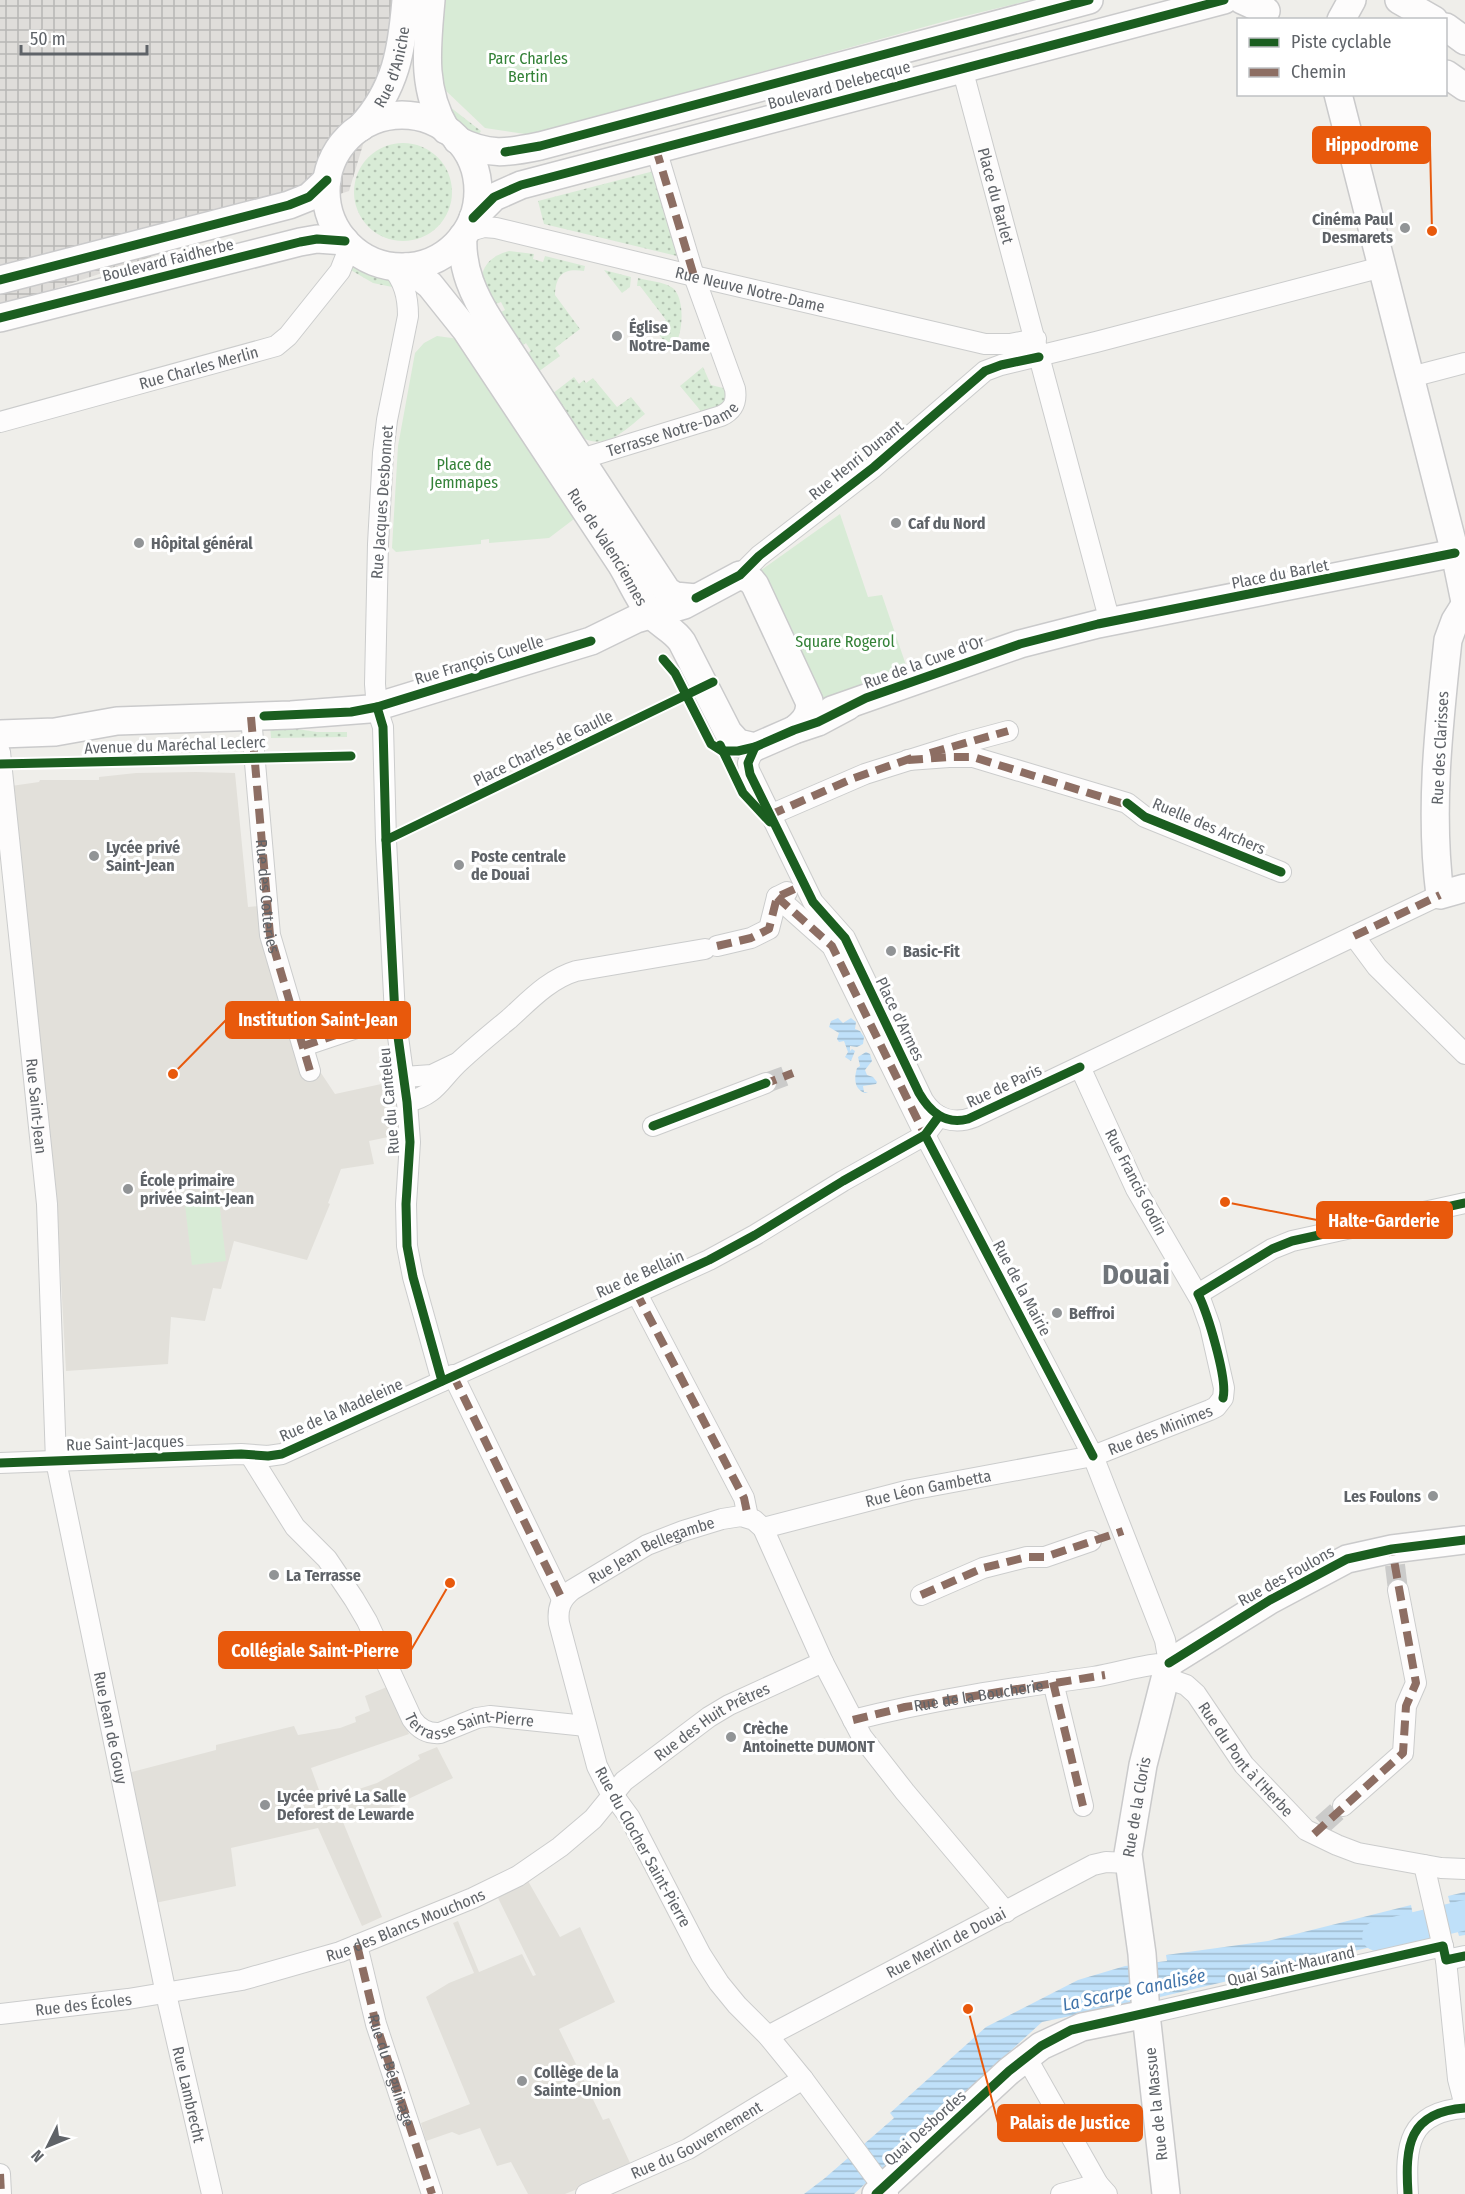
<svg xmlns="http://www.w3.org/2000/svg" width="1465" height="2194" font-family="'Fira Sans Condensed',sans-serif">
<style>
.industrial{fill:url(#industrial-grid)}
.education{fill:#e2e0da}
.grass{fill:url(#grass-dots)}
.green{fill:#d8ebd6}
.water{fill:url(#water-rules)}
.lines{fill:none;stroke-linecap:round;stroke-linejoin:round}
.river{stroke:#bfe0f9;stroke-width:30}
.street-tunnel{stroke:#cbcbca;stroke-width:20;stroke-dasharray:20 10;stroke-linecap:butt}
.street-casing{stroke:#cbcccc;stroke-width:22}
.secondary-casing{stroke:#cacacb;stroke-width:30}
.street{stroke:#fdfcfc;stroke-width:20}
.secondary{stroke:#fdfcfc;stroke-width:27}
.quiet{stroke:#8d6e63;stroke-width:8;stroke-dasharray:15 8;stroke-linecap:butt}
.cycleway-casing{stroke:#fff;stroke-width:13}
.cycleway{stroke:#1b5e20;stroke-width:9}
.poi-dot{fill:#919496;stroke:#fff;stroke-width:2}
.labels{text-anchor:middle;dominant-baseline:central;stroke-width:6;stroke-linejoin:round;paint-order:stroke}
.park-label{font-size:16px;fill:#348238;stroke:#fff}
.street-label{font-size:16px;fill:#5f6368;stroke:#fff}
.poi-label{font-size:16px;font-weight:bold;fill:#5f6368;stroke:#fff;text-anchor:start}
.water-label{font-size:18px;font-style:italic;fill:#4174aa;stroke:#fff}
.town-label{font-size:28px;font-weight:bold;fill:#70757a;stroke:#fff}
.leader{fill:none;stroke:#e8590c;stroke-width:2}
.callout-dot{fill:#e8590c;stroke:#fff;stroke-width:2}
.callout{fill:#e8590c;stroke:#e8590c;stroke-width:2}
.callout-label{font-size:18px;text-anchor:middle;font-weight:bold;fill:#fff}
</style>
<defs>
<pattern id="industrial-grid" width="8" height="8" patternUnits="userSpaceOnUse" patternTransform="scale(1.5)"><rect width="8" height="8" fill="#dfddda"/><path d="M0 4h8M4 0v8" fill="none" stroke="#b8b7b5"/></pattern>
<pattern id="grass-dots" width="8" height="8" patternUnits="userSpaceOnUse" patternTransform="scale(1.5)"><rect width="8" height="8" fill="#d8ebd6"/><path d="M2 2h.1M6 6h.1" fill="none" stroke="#b2c2b1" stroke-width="1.8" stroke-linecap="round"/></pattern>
<pattern id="water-rules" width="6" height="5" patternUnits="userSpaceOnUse" patternTransform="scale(1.5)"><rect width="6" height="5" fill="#bfe0f9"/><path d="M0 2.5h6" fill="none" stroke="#9eb9cd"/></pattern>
</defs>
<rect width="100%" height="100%" fill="#efeeea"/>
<polygon class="industrial" points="0,0 397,0 394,42 349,191 0,307"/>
<g class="education">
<polygon points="196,772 235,773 248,907 259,906 263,946 274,983 319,1070 335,1094 386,1083 393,1136 369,1141 374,1164 341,1169 328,1203 330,1204 307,1260 234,1241 221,1289 213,1288 205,1321 171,1317 168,1364 66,1371 57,1205 11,786 39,782 40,780 99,780 99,777 136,773"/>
<polygon points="387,1687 409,1734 311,1768 323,1801 377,1783 420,1759 418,1755 437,1747 453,1778 387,1809 343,1822 382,1917 362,1926 318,1828 231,1848 236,1886 155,1903 128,1773 216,1750 216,1745 294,1726 298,1735 340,1728 356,1722 355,1717 370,1711 365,1696"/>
<polygon points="528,1881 560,1937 580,1927 615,2002 559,2029 603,2120 609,2118 632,2167 565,2194 528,2194 511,2162 497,2166 480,2128 459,2135 452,2132 426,2141 421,2123 470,2104 426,1997 449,1983 474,1973 453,1923 458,1921 479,1972 522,1954 533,1976 536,1975 498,1898"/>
</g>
<g class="grass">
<path d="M450,107L481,131L478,135C465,129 456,122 448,111Z"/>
<circle cx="403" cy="192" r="49"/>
<polygon points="654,171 677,256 544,224 538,201"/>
<path d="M509,251L534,254L533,259L543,262L545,256L585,266L584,271C563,268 556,275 555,295L580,329L555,348L560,356L538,372L526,354L531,351L526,343L521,346L501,312L505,310L501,302L496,304L482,277C483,263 496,254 509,251Z"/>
<polygon points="352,265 388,277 397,288 373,283 349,269"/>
<polygon points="604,270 631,277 630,287 622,293"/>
<path d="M638,278C648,281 667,282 674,289C686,302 683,340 671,351L655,329L666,320L640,286H637Z"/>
<polygon points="703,367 711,385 727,389 729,400 705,416 680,386"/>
<path d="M574,377L579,384L584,380L586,383L593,378L617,407L631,397L645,414C627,428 609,449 585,439L552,394Z"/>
<polygon points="270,725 317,732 347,732 347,737 271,738"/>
</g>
<g class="green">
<polygon points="443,0 1031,0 953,19 532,135 485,128 443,88 438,50"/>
<polygon points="437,336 459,339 574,519 549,538 489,543 489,539 481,540 481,544 396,552 392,548 398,446 415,353 424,343"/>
<polygon points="840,514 868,597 882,595 908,671 820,704 757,573"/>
<polygon points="218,1192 226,1261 192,1265 184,1196"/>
</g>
<g class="water">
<polygon points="838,1018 843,1023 851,1018 856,1022 855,1029 860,1031 864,1037 863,1044 857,1047 850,1046 850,1051 852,1049 855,1051 851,1061 845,1057 848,1052 844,1041 839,1042 837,1039 839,1033 829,1027 831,1021"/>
<path d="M866,1052L870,1054L872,1061L865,1070L867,1075L873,1077L877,1082L876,1084L863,1086L864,1092H868L865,1093C854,1089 854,1078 857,1068L860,1066L858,1057Z"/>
<polygon points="1465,1892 1465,1935 1459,1936 1448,1896"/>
<polygon points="1411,1905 1417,1936 1160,1997 1042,2022 854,2194 804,2194 825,2178 894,2118 890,2113 986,2027 1078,1980 1125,1966 1167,1961 1166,1955 1268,1941"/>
</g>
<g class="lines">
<polyline class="river" points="1377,1936 1465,1915"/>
<g class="street-tunnel">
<polyline points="766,1083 793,1073"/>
<polyline points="1395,1565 1398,1590"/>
<polyline points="1322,1825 1343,1806"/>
</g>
<defs>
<g id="street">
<path id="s1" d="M962,68L1110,622"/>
<path id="s2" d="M466,232L484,227L496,228L694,276L985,344H1010L1036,339"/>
<path d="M391,266C404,281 408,296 408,316L387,420L383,453L378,544L375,684L377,709L383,727L386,840L395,1015L407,1102L410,1142L406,1204L407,1246L413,1277L442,1381"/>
<polyline points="1411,377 1465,363"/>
<path id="s3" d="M0,422L276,346L288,336L340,271L350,246"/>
<path id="s4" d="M581,459L721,416C734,410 737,402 735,389L694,276L656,149"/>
<polyline points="740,575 759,556 874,467 985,371 1001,365 1096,342 1382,267"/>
<path id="s5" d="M251,717L270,935L310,1071"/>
<path d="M755,747L748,763L749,770L813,902L845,938L923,1100C935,1119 954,1125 974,1117L1440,895"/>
<path id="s6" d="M0,752L47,1204L56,1461L166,1994L212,2194"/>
<polyline points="908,760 949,757 973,757 1127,803 1145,817 1281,872"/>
<polyline points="770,815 865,774 960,744 1008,731"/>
<path d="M777,897L832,946L925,1135L1093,1456L1165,1640L1169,1663C1143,1664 1119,1673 1093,1677C1012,1688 931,1700 853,1720"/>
<polyline points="1354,936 1377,967 1465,1054"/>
<polyline points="717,946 751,938 769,929 777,897 787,892"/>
<polyline points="303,1046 395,1015"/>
<polyline points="404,1077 432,1075 455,1064"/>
<path d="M407,1102C437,1095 440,1079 460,1061C476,1046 492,1033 509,1019C529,1001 549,979 576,971L705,949"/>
<polyline points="653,1126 766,1083"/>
<polyline points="636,1292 744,1498 748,1517"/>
<polyline points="1198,1294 1272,1249 1292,1241 1465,1203"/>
<polyline points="453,1375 562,1599"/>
<path id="s7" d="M250,1455L295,1527L327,1559L354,1599L367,1621L412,1719C419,1729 428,1734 440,1733L477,1718L490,1716L586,1726"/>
<polyline points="0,1463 241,1454 268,1456 282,1454 709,1260 755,1235 843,1181 925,1135 939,1116"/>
<path id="s8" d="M763,1528L910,1490L1093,1456L1210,1410L1216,1407L1223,1398L1224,1388L1210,1326L1201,1301L1136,1189L1080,1067"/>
<polyline points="921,1595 983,1568 1027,1557 1045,1557 1091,1541"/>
<path id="s9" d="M1166,1678L1186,1685L1196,1694L1244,1765L1306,1830L1337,1845L1358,1853L1441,1868L1465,1869"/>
<polyline points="1053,1682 1083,1806"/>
<polyline points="1343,1806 1403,1753 1406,1706 1416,1683 1398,1590"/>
<polyline points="1424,1865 1446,1960 1458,2079 1465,2106"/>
<path id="s10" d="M357,1945L376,2024L432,2194"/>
<polyline points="1446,1960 1465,1956"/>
<path id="s11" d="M0,2014L128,1999L242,1980L340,1952L473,1898L518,1876L560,1847L593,1819L624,1781L709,1717L729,1705L823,1662"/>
<polyline points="1146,2014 1443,1946"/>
<path id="s12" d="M768,2036L1093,1865L1106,1862L1128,1863"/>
<polyline points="1026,2057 1098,2184 1107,2194"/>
<polyline points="0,2174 1,2194"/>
<path id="s13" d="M586,2194L688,2149L803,2079"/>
<path id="s14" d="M888,2194L803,2079L768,2036L737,2005L719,1983L701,1955L630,1818L608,1788L597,1766L559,1623C557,1608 561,1599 572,1590L647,1545L683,1531L722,1519L741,1516L754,1520L763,1528L823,1662L862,1737L905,1792L1006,1912"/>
<polyline points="1061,2194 1098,2184"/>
<path d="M1408,2194C1405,2146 1408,2112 1465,2108"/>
</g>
<g id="secondary">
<path d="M431,0C427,46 421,88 446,130"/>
<polyline points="1242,0 1266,11"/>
<polyline points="1399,0 1434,20"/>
<polyline points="1341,20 1352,0"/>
<polyline points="1446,27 1465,41"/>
<polyline points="1446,74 1465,87"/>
<polyline points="1338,94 1455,553 1465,602"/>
<circle cx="402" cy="191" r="76"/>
<path id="s15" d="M361,127C396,89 402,49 406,0"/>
<path d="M457,140C488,156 507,153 540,146L1089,0"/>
<polyline points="473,218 494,197 521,185 1224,0"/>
<path d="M463,236C461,269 474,296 491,323L667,591L675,596L696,598"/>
<path id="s16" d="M407,267L430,285L466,330L621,564C632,582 639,601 654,617C663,626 675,631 682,642L728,732L738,743L755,747L794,730L818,722L848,706"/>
<polyline points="0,280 289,205 309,197 327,180"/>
<polyline points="0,318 300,242 317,239 345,241"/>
<path d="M1465,605L1455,621L1448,640C1439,724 1429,810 1440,895L1465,888"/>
<polyline points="832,710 1020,644 1098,624 1455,553"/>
<path d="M0,734L55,732L117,721L291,715L369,709L591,641L636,619L684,605L740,575L751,580L755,585L809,701C812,714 804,723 794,730"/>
<polyline points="876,2194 1009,2071 1041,2046 1082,2027 1146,2014"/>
<path id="s17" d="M1166,2194L1146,2014L1142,1954L1128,1854L1143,1765L1169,1663L1270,1600L1347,1559L1392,1549L1465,1540"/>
</g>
</defs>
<use href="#street" class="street-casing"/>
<use href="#secondary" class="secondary-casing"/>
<use href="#street" class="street"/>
<use href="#secondary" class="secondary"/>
<g class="quiet">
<polyline points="656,149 694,276"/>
<polyline points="251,717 270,935 310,1071"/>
<polyline points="930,753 1008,731"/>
<polyline points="908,760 949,757 973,757 1131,806"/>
<polyline points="770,815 854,778 912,758"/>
<polyline points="777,897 832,946 926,1137"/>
<polyline points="1354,936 1440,895"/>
<polyline points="717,946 751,938 769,929 777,897 797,888"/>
<polyline points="303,1046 395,1015"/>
<polyline points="762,1085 793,1073"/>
<polyline points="636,1292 744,1498 748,1517"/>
<polyline points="453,1375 562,1599"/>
<polyline points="921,1595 983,1568 1027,1557 1045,1557 1123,1531"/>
<polyline points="1053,1682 1083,1806"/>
<path id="s18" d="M853,1720L905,1707L1105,1675"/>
<polyline points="1314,1834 1403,1753 1406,1706 1416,1683 1392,1549"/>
<polyline points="357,1945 376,2024 432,2194"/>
<polyline points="0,2174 1,2194"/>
</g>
<defs>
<g id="cycleway">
<polyline points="505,152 540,146 1089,0"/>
<polyline points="473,218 494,197 521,185 1224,0"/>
<polyline points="0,280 289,205 309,197 327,180"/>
<polyline points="0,318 300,242 317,239 345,241"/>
<polyline points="696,598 740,575 759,556 874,467 985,371 1001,365 1039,357"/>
<polyline points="663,659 675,673 711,744 722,751 738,751 755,747 794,730 818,722 866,698 1020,644 1098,624 1455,553"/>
<polyline points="377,707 383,727 386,840 395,1015 407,1102 410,1142 406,1204 407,1246 413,1277 442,1381"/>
<polyline points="264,716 351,712 377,707 591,641"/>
<polyline points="720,745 743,793 770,822"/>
<path d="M755,747L748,763L750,774L813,902L845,938L919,1093C930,1112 945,1125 968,1119L1080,1067"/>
<polyline points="0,764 351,756"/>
<polyline points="1127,803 1145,817 1281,872"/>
<polyline points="386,840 713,682"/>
<polyline points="653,1126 766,1083"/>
<polyline points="925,1135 1093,1456"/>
<path d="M1223,1398C1228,1379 1207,1312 1198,1294L1272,1249L1292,1241L1465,1203"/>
<polyline points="0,1463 241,1454 268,1456 282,1454 709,1260 755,1235 843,1181 925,1135 939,1116"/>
<polyline points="1169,1663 1270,1600 1347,1559 1392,1549 1465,1540"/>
<polyline points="876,2194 1009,2071 1041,2046 1071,2030 1443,1946 1446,1960 1465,1956"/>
<path d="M1408,2194C1405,2146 1408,2112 1465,2108"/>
</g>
</defs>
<use href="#cycleway" class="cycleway-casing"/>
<use href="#cycleway" class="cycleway"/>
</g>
<g class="poi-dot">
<circle cx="1405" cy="228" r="6"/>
<circle cx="617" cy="336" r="6"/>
<circle cx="896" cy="523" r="6"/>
<circle cx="139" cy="543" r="6"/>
<circle cx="94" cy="856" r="6"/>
<circle cx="459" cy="865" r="6"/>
<circle cx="891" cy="951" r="6"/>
<circle cx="128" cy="1189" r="6"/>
<circle cx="1057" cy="1313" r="6"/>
<circle cx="1433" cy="1496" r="6"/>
<circle cx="274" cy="1575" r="6"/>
<circle cx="731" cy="1737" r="6"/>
<circle cx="265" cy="1805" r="6"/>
<circle cx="522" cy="2081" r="6"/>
</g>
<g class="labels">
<g class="park-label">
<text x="528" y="58">Parc Charles<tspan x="528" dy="18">Bertin</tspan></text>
<text x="464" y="464">Place de<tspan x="464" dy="18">Jemmapes</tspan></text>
<text x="845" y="641">Square Rogerol</text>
</g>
<g class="street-label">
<text stroke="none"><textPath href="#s15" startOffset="69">Rue d'Aniche</textPath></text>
<text transform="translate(839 85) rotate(-15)">Boulevard Delebecque</text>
<text stroke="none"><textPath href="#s1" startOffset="132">Place du Barlet</textPath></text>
<text transform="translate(168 260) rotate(-14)">Boulevard Faidherbe</text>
<text stroke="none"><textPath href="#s2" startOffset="292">Rue Neuve Notre-Dame</textPath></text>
<text stroke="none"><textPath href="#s3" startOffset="206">Rue Charles Merlin</textPath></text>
<text stroke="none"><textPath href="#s4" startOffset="96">Terrasse Notre-Dame</textPath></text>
<text transform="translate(856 460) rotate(-39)">Rue Henri Dunant</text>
<text transform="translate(382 502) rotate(-86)">Rue Jacques Desbonnet</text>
<text stroke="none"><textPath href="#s16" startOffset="346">Rue de Valenciennes</textPath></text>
<text transform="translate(1280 574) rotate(-11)">Place du Barlet</text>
<text transform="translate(479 660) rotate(-17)">Rue François Cuvelle</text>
<text transform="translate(924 662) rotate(-20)">Rue de la Cuve d'Or</text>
<text transform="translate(175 745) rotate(-2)">Avenue du Maréchal Leclerc</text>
<text transform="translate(543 748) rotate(-26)">Place Charles de Gaulle</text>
<text transform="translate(1440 748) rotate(-87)">Rue des Clarisses</text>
<text transform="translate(1209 826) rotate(23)">Ruelle des Archers</text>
<text stroke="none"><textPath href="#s5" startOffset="180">Rue des Cotteries</textPath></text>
<text transform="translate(900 1019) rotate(64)">Place d'Armes</text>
<text transform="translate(1004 1086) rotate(-25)">Rue de Paris</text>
<text transform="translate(389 1101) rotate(-95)">Rue du Canteleu</text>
<text stroke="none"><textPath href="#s6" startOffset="356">Rue Saint-Jean</textPath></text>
<text transform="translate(1136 1182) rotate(63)">Rue Francis Godin</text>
<text transform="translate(640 1274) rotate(-24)">Rue de Bellain</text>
<text transform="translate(1022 1288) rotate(62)">Rue de la Mairie</text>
<text transform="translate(341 1410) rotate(-24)">Rue de la Madeleine</text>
<text stroke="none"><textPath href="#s8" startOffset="410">Rue des Minimes</textPath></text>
<text transform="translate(125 1443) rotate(-2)">Rue Saint-Jacques</text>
<text stroke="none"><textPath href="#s8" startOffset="170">Rue Léon Gambetta</textPath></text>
<text stroke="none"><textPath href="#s14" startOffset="795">Rue Jean Bellegambe</textPath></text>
<text transform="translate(1286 1576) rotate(-29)">Rue des Foulons</text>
<text stroke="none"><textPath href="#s18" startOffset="128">Rue de la Boucherie</textPath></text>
<text stroke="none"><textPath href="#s7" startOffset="374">Terrasse Saint-Pierre</textPath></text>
<text stroke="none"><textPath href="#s11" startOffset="790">Rue des Huit Prêtres</textPath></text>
<text stroke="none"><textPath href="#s6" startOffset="984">Rue Jean de Gouy</textPath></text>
<text stroke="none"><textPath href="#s9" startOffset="117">Rue du Pont à l'Herbe</textPath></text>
<text stroke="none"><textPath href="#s17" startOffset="390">Rue de la Cloris</textPath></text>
<text transform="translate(643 1847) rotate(61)">Rue du Clocher Saint-Pierre</text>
<text stroke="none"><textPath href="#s11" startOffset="417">Rue des Blancs Mouchons</textPath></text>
<text stroke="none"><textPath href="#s12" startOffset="201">Rue Merlin de Douai</textPath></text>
<text transform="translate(1291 1966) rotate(-13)">Quai Saint-Maurand</text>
<text stroke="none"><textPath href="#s11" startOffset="84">Rue des Écoles</textPath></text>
<text stroke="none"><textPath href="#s10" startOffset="130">Rue du Béguinage</textPath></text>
<text stroke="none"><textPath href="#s6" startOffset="1359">Rue Lambrecht</textPath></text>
<text transform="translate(1156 2104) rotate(-96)">Rue de la Massue</text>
<text transform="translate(925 2128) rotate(-42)">Quai Desbordes</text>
<text stroke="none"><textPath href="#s13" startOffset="123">Rue du Gouvernement</textPath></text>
</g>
<g class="poi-label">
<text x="1393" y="219" text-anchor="end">Cinéma Paul<tspan x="1393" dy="18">Desmarets</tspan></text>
<text x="629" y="327">Église<tspan x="629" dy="18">Notre-Dame</tspan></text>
<text x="908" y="523">Caf du Nord</text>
<text x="151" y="543">Hôpital général</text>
<text x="106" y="847">Lycée privé<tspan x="106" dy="18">Saint-Jean</tspan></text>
<text x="471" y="856">Poste centrale<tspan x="471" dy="18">de Douai</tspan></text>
<text x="903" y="951">Basic-Fit</text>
<text x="140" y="1180">École primaire<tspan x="140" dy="18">privée Saint-Jean</tspan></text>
<text x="1069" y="1313">Beffroi</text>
<text x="1421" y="1496" text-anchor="end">Les Foulons</text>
<text x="286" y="1575">La Terrasse</text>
<text x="743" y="1728">Crèche<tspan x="743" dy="18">Antoinette DUMONT</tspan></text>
<text x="277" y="1796">Lycée privé La Salle<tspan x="277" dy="18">Deforest de Lewarde</tspan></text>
<text x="534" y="2072">Collège de la<tspan x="534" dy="18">Sainte-Union</tspan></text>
</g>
<g class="water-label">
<text transform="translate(1134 1990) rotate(-12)">La Scarpe Canalisée</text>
</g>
<g class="town-label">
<text x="1136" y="1274">Douai</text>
</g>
</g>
<path class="leader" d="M1432 231L1430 145M173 1074L226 1020M1225 1202L1317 1220M450 1583L411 1650M968 2009L998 2123"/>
<g class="callout-dot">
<circle cx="1432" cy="231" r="6"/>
<circle cx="173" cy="1074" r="6"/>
<circle cx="1225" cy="1202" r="6"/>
<circle cx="450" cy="1583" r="6"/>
<circle cx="968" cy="2009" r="6"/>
</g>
<g class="callout">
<rect x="1313" y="127" width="117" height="36" rx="6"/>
<rect x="226" y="1002" width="184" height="36" rx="6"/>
<rect x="1317" y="1202" width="135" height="36" rx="6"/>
<rect x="219" y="1632" width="192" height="36" rx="6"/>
<rect x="998" y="2105" width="144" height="36" rx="6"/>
</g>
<g class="callout-label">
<text x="1372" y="151">Hippodrome</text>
<text x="318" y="1026">Institution Saint-Jean</text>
<text x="1384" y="1227">Halte-Garderie</text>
<text x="315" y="1657">Collégiale Saint-Pierre</text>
<text x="1070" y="2129">Palais de Justice</text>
</g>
<rect x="1237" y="18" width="210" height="78" fill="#ffffff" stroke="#bfc1c3" stroke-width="1.5"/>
<rect x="1249" y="38" width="30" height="9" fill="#1b5e20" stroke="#bfc1c3" stroke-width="1.5"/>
<text x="1291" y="48" font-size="18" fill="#5f6368">Piste cyclable</text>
<rect x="1249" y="68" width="30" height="9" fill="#8d6e63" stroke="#bfc1c3" stroke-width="1.5"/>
<text x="1291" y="78" font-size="18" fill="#5f6368">Chemin</text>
<g transform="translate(48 2146) rotate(227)" stroke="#ffffff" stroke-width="4.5" paint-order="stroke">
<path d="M0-4.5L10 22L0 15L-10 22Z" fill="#5f6368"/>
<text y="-9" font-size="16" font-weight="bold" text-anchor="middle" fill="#5f6368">N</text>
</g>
<path d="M21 45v9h126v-9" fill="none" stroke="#5f6368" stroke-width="3"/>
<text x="30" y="45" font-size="18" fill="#5f6368" stroke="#ffffff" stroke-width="4.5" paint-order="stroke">50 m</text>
</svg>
